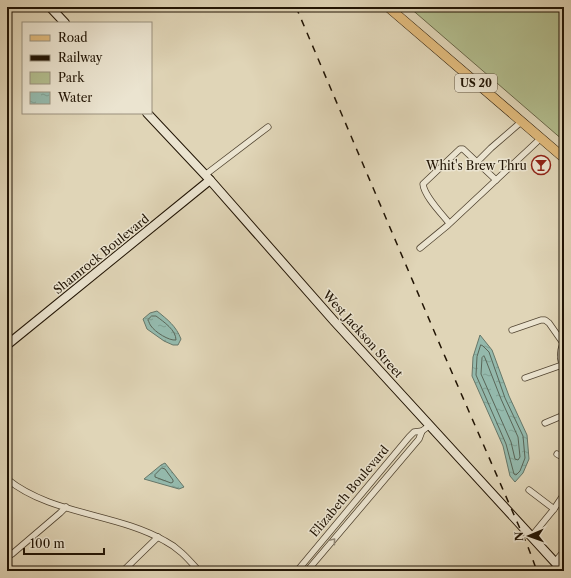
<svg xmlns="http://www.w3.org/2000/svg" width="571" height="578" font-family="'Libre Caslon Text',serif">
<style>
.green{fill:#b2bd8e;stroke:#6a6849}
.water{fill:url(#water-ripples);stroke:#667769}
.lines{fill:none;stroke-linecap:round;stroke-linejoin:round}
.shore{stroke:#5a6658;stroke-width:1}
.street-casing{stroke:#514431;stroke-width:7}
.secondary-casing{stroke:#211404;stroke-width:10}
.primary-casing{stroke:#211404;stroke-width:10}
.street{stroke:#ebe4d0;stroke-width:5.5}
.secondary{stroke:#ebe4d0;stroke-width:8}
.primary{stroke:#e0ba7c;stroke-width:9}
.rail{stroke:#211404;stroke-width:1.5;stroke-dasharray:7 7;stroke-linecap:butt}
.oneway{stroke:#908674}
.labels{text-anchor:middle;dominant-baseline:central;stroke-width:3;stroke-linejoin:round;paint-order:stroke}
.shield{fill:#ebe4d0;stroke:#5e5241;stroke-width:1}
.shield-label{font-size:11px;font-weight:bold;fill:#211404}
.poi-label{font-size:12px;fill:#211404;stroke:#ebe4d0;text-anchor:end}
.street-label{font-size:12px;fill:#211404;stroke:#ebe4d0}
</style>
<defs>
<pattern id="water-ripples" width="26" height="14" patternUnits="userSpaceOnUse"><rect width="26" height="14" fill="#94b9ac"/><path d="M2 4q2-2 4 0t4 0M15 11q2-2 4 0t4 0" fill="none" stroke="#7f9e92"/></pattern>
</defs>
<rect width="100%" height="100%" fill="#e0d5b7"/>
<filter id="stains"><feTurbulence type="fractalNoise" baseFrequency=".005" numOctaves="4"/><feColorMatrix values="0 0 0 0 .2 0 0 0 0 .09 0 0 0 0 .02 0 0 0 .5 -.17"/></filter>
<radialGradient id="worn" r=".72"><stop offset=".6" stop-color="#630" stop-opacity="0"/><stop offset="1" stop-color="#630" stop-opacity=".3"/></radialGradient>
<polygon class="green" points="409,7 564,7 564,141"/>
<g class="water">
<path d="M157,311C168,320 176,326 181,339L178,345H173L164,341L147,329L143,319L150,313Z"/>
<polygon points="480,335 492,350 509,396 527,435 529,459 523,473 515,482 510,476 503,446 472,376 473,357"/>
<polygon points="165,463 184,487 179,489 144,479 161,465"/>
</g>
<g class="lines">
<g class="shore">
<path d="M152,316H156C164,322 176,330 176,340C169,341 155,332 151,326C150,325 149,322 148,320Z"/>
<polygon points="481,345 483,346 489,352 505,398 523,436 525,458 520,471 516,475 514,474 506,444 476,375 477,357"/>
<polygon points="484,356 485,358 501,399 518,437 520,457 518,460 515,459 511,442 481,374 482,358"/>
<polygon points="162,468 165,469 173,480 173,482 171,483 155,477 155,475"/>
</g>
<defs>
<g id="street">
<polyline points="477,162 491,148 521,122"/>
<polyline points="205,175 268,127"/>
<path d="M449,223C442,214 424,196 423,184L460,149H463L496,180"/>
<polyline points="420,248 448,225 541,138"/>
<path d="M512,330L541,320H545L549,323L563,343C560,351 559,360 564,368"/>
<polyline points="525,378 562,365"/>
<polyline points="545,423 564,415"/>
<polyline points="557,454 564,458"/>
<path d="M7,479C51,515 117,513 165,541C179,548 189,560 199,571"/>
<polyline points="529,490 554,509"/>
<polyline points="531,537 554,509 564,494"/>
<polyline points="7,557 12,554 60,513 66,507"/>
<polyline points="555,562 564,551"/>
<polyline points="123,571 158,537"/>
<polyline points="297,571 409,437 414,432 422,431"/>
<polyline points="307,571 419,439 422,431 430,425"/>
</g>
<g id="secondary">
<polyline points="50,7 65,23"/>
<polyline points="147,113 210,180 334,321 563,571"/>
<polyline points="7,345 210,180"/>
</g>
<polyline id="primary" points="388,7 564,158"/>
</defs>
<use href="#street" class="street-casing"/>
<use href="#secondary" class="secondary-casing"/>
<use href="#primary" class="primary-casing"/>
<use href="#street" class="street"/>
<use href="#secondary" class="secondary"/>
<use href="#primary" class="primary"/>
<polyline class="rail" points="296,7 443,352 528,547 537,571"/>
</g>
<defs><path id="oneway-chevron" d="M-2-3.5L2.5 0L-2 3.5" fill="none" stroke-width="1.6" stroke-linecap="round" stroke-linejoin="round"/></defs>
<use class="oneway" href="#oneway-chevron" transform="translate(333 541) rotate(-50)"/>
<defs>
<symbol id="bar-ring" viewBox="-11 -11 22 22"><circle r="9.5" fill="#ebe4d0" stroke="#8f2418" stroke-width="1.5"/><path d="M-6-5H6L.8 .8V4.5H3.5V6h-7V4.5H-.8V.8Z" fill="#8f2418"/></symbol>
</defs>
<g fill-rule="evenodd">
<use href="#bar-ring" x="530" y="154" width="22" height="22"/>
</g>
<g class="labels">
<rect class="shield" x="455" y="74" width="42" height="18" rx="3"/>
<g class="shield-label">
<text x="476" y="83">US 20</text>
</g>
<g class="poi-label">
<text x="527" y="165">Whit's Brew Thru</text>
</g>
<g class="street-label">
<text transform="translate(101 254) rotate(-39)">Shamrock Boulevard</text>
<text transform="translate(363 334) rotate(48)">West Jackson Street</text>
<text transform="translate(349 491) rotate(-50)">Elizabeth Boulevard</text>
</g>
</g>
<rect width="571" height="578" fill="none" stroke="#e0d5b7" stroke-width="24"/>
<rect x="8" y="8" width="555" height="562" fill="none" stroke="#211404" stroke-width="2"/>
<rect x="12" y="12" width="547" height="554" fill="none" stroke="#211404"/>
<rect x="22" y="22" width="130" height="92" fill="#ebe4d0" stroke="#9a917e"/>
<rect x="30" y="35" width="20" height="6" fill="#e0ba7c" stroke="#9a917e"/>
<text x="58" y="42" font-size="12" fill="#211404">Road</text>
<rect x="30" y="55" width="20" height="6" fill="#211404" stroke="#9a917e"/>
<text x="58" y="62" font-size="12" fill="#211404">Railway</text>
<rect x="30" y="72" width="20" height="12" fill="#b2bd8e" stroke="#9a917e"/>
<text x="58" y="82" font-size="12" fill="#211404">Park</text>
<rect x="30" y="92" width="20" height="12" fill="url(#water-ripples)" stroke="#9a917e"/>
<text x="58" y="102" font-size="12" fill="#211404">Water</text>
<g transform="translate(529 536) rotate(268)" stroke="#ebe4d0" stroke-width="3" paint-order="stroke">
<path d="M0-3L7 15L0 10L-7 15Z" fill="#211404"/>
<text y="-6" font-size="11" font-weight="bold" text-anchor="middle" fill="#211404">N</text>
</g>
<path d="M24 548v6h80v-6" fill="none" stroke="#211404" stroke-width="2"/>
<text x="30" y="548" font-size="12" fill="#211404" stroke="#ebe4d0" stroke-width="3" paint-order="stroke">100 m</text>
<rect width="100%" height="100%" filter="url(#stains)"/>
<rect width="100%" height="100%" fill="url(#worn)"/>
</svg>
